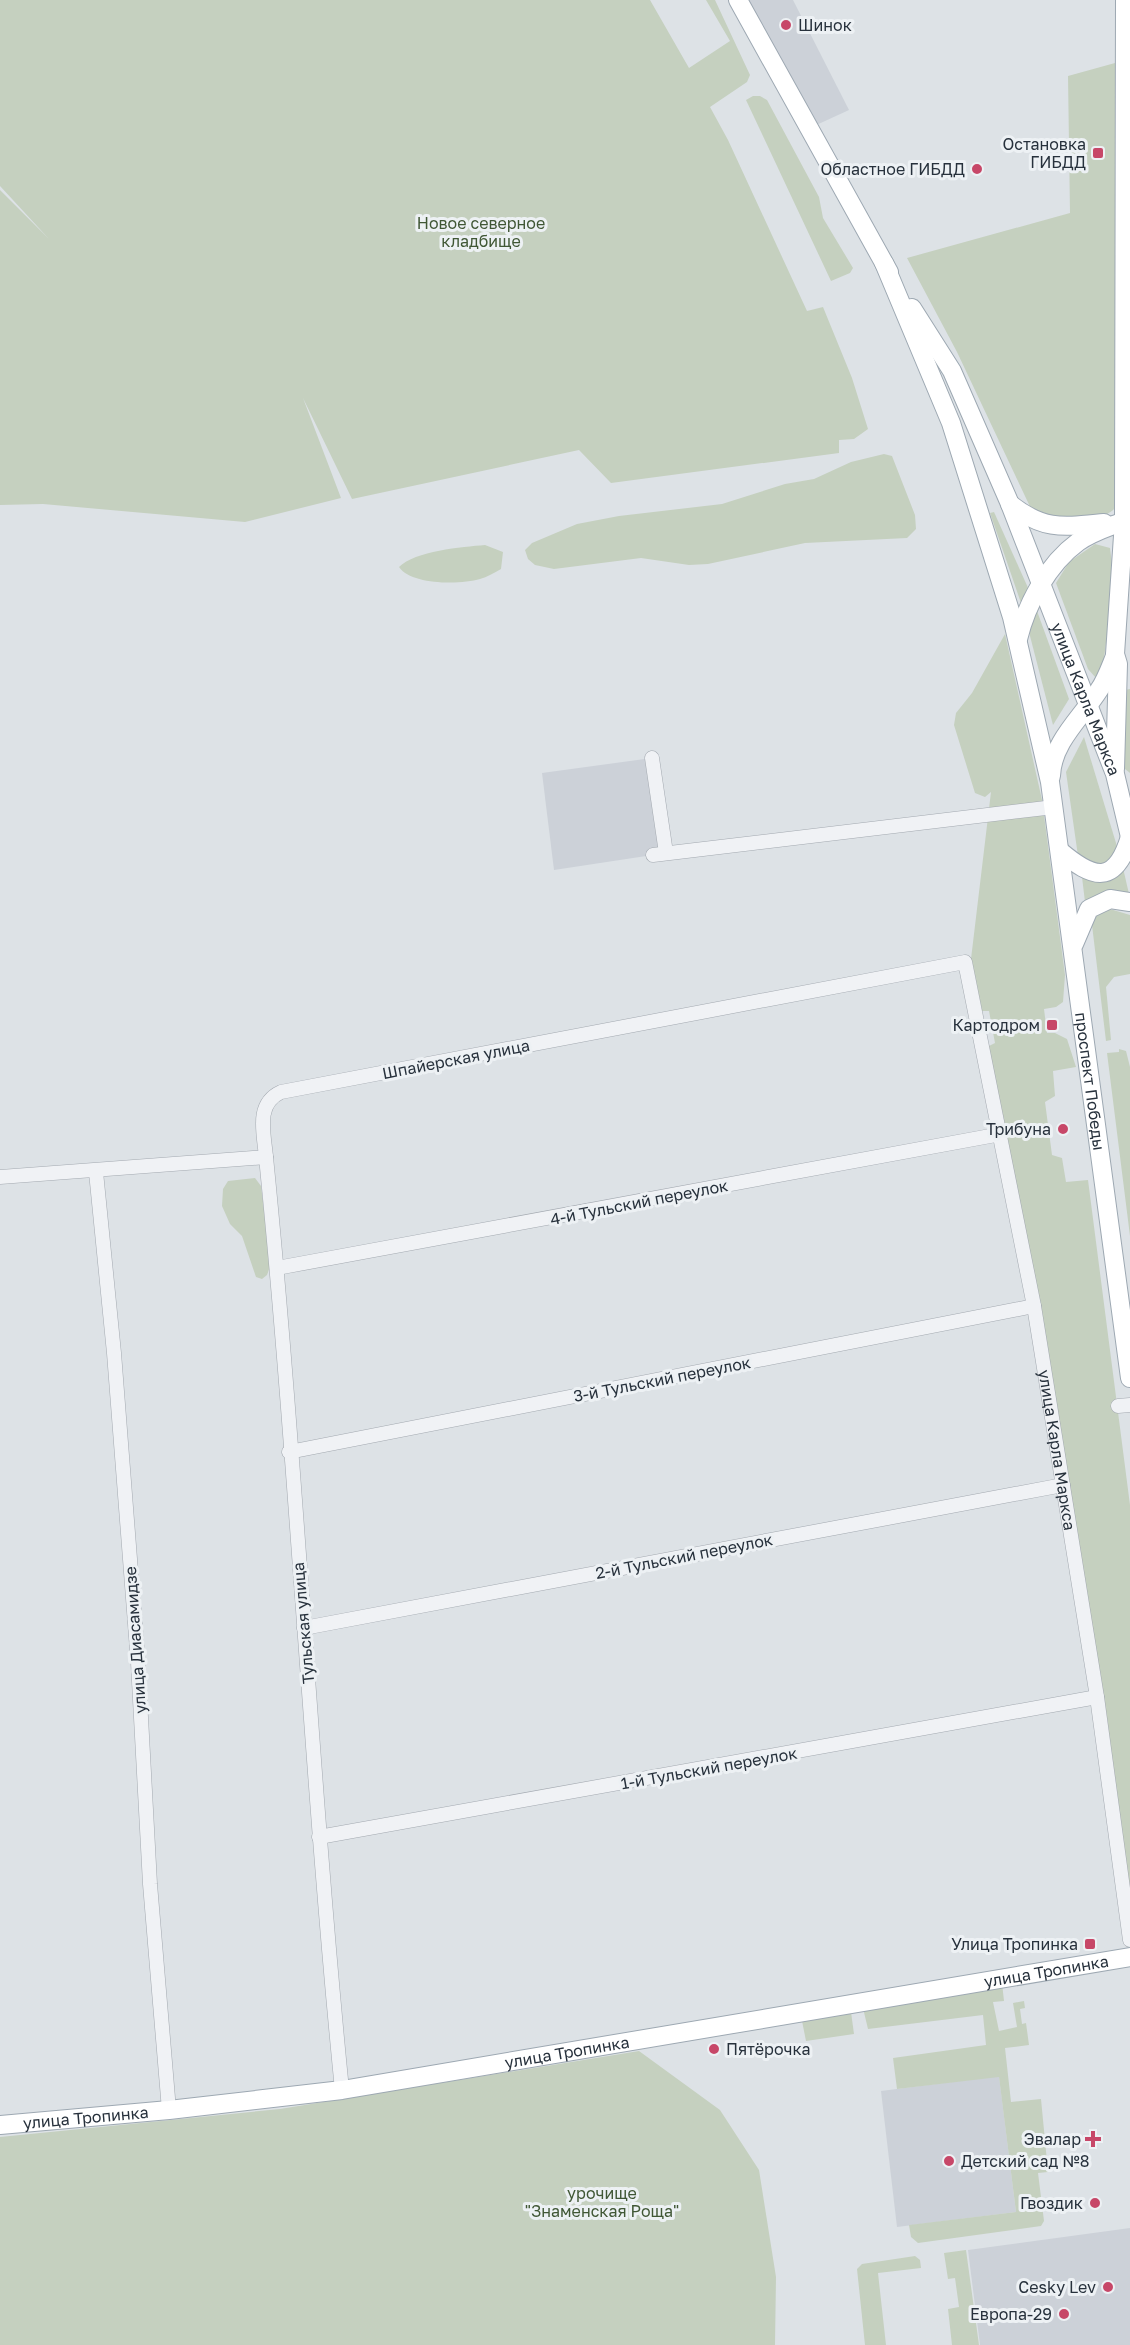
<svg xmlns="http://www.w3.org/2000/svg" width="1130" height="2345" font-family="'Golos Text',sans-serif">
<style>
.built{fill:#ccd1d8}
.green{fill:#c5d0bf}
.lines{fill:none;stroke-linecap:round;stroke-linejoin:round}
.minor-casing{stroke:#a3a9b0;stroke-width:15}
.major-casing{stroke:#9da8b2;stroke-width:20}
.minor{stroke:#f0f2f5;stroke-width:14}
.major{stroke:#fff;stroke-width:18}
.poi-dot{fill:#c74768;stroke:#edf1f4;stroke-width:2}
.labels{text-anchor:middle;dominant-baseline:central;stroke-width:6;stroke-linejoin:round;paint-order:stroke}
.poi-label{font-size:16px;fill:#27313c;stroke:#edf1f4;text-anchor:end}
.park-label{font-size:16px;fill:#405735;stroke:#edf1f4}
.street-label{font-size:16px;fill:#27313c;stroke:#edf1f4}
</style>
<rect width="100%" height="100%" fill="#dde2e6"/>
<g class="built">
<polygon points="744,0 793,0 849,110 812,127"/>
<polygon points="652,758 666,853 554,870 542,773"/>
<polygon points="999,2076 1016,2212 897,2227 881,2091"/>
<polygon points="1130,2228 1130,2345 980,2345 968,2250"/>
</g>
<g class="green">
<polygon points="0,0 650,0 689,68 730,41 706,0 715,0 750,75 747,82 710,107 728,140 807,311 823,307 852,378 868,429 854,439 839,440 839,453 611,483 579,450 352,499 303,398 341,498 245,522 43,504 0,505 0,190 49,239 0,186"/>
<path d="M1115,63L1124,351L1119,495C1118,498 1117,505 1115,508C1102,525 1050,518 1033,513L957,352L907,258L1070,213L1068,76Z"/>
<polygon points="753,96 760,96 767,100 819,197 823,218 853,268 850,273 831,281 746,100"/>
<polygon points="884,454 892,456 915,515 916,529 907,538 805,543 708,564 689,565 641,558 554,569 535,565 528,559 525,550 532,543 577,524 619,516 722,504 785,484 814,479 851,462"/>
<polygon points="994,512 1029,590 1021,603 990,513"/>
<polygon points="1095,544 1110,548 1114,580 1103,666 1096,678 1088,669 1056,583 1069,562"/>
<path d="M485,545L503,552L501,569C494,573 487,577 480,579C460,585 411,585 399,567C415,551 462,547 485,545Z"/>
<polygon points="1037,611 1069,699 1053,725 1030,636 1030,627"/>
<polygon points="1005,634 1042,800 1065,975 1063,1002 1056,1007 1044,1009 1047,1033 1055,1033 1067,1039 1076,1067 1053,1071 1055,1096 1045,1102 1052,1155 1062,1158 1066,1182 1088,1180 1130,1505 1130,1900 987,1047 995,1043 989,1011 980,1011 971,959 991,792 985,797 975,793 954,725 956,713 972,693"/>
<polygon points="1130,689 1130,773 1125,769 1125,690"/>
<polygon points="1084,737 1119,853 1112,861 1098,866 1078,856 1066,772"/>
<path d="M1123,868L1129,894L1105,891L1085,902L1082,877C1099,886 1108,880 1123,868Z"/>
<polygon points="1110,909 1130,915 1130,974 1114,977 1106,987 1111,1040 1106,1041 1092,925 1096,915"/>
<polygon points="1119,1049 1126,1051 1130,1067 1130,1236 1107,1053 1119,1052"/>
<polygon points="255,1178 261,1186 271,1264 267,1275 262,1279 256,1277 242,1236 230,1224 222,1206 223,1189 228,1181"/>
<polygon points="1002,1983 1004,2001 993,2002 999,2031 1017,2027 1013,2003 1024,2001 1025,2008 1020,2009 1022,2024 1026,2023 1029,2045 1005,2048 1011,2102 1041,2099 1048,2172 1038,2173 1044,2221 1041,2226 918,2243 911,2237 909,2225 1016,2212 999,2077 897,2089 893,2058 986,2045 983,2015 868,2029 862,2004"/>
<polygon points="851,2012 854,2034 806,2041 802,2021"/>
<polygon points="639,2051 720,2110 759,2170 776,2277 775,2345 0,2345 0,2137 280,2109"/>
<polygon points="966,2250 979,2345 952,2345 948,2309 959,2307 955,2278 948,2279 944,2253"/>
<polygon points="915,2256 920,2260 921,2268 878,2273 886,2345 865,2345 857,2269 862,2264"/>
</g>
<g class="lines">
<defs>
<g id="minor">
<polyline points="652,758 666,853"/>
<polyline points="653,855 1054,807"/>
<path d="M266,1157C297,1467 311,1779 342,2090"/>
<polyline points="96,1172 114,1353 138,1662 150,1884 169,2110"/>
<path id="s1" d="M0,1177L266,1157C264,1133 255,1104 281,1092L965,962L1034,1306L1097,1697L1130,1940"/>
<polyline points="277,1268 1001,1134"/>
<polyline points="1118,1406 1130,1405"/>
<polyline points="289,1452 1034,1306"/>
<polyline points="304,1628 1063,1485"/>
<polyline points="319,1837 1097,1697"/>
</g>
<g id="major">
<polyline points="738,0 889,272"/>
<path id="s2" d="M884,263L951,423L1012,617L1050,782L1130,1378"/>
<path id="s3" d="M912,308L952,371L1010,504L1115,774L1130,837"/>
<path d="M1010,504C1044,531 1063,527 1104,523"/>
<path d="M1018,639C1027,603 1048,564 1078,542C1092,532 1109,527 1124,521"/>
<polyline points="1115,769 1118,664 1115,654 1124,521 1125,0"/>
<path d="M1051,776C1052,742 1082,717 1099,690C1106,680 1110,668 1115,656"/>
<path d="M1060,851C1093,879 1115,886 1130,837"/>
<polyline points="1074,944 1089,909 1110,899 1130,902"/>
<path id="s4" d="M0,2125L169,2110L342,2090L1130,1957"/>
</g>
</defs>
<use href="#minor" class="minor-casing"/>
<use href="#major" class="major-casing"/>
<use href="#minor" class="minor"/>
<use href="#major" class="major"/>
</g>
<g class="poi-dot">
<circle cx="786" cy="25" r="6"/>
<rect x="1092" y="147" width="12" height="12" rx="3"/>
<circle cx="977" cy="169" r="6"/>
<rect x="1046" y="1019" width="12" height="12" rx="3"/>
<circle cx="1063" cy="1129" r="6"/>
<rect x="1084" y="1938" width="12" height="12" rx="3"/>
<circle cx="714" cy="2049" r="6"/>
<path d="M1090 2130h6v6h6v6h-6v6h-6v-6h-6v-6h6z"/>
<circle cx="949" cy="2161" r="6"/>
<circle cx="1095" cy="2203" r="6"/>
<circle cx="1108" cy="2287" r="6"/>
<circle cx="1064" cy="2314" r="6"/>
</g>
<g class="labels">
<g class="poi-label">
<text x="798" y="25" text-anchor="start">Шинок</text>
<text x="1086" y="144">Остановка<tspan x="1086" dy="18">ГИБДД</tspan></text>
<text x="965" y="169">Областное ГИБДД</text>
<text x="1040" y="1025">Картодром</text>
<text x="1051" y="1129">Трибуна</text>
<text x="1078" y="1944">Улица Тропинка</text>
<text x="726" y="2049" text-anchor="start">Пятёрочка</text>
<text x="1081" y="2139">Эвалар</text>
<text x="961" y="2161" text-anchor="start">Детский сад №8</text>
<text x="1083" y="2203">Гвоздик</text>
<text x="1096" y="2287">Cesky Lev</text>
<text x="1052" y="2314">Европа-29</text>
</g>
<g class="park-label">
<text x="481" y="223">Новое северное<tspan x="481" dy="18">кладбище</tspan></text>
<text x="602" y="2193">урочище<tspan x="602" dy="18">"Знаменская Роща"</tspan></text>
</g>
<g class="street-label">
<text stroke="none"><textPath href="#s3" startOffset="429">улица Карла Маркса</textPath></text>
<text transform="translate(456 1059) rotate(-11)">Шпайерская улица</text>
<text stroke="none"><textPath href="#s2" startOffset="848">проспект Победы</textPath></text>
<text transform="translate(639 1202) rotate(-11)">4-й Тульский переулок</text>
<text transform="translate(662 1379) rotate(-11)">3-й Тульский переулок</text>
<text stroke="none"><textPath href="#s1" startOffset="1532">улица Карла Маркса</textPath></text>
<text transform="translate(684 1556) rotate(-11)">2-й Тульский переулок</text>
<text transform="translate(303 1623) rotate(-95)">Тульская улица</text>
<text transform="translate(135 1640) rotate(-94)">улица Диасамидзе</text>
<text transform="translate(709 1768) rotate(-10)">1-й Тульский переулок</text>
<text stroke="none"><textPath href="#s4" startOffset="1058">улица Тропинка</textPath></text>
<text stroke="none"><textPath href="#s4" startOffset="572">улица Тропинка</textPath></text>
<text stroke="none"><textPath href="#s4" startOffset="86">улица Тропинка</textPath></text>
</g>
</g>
</svg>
